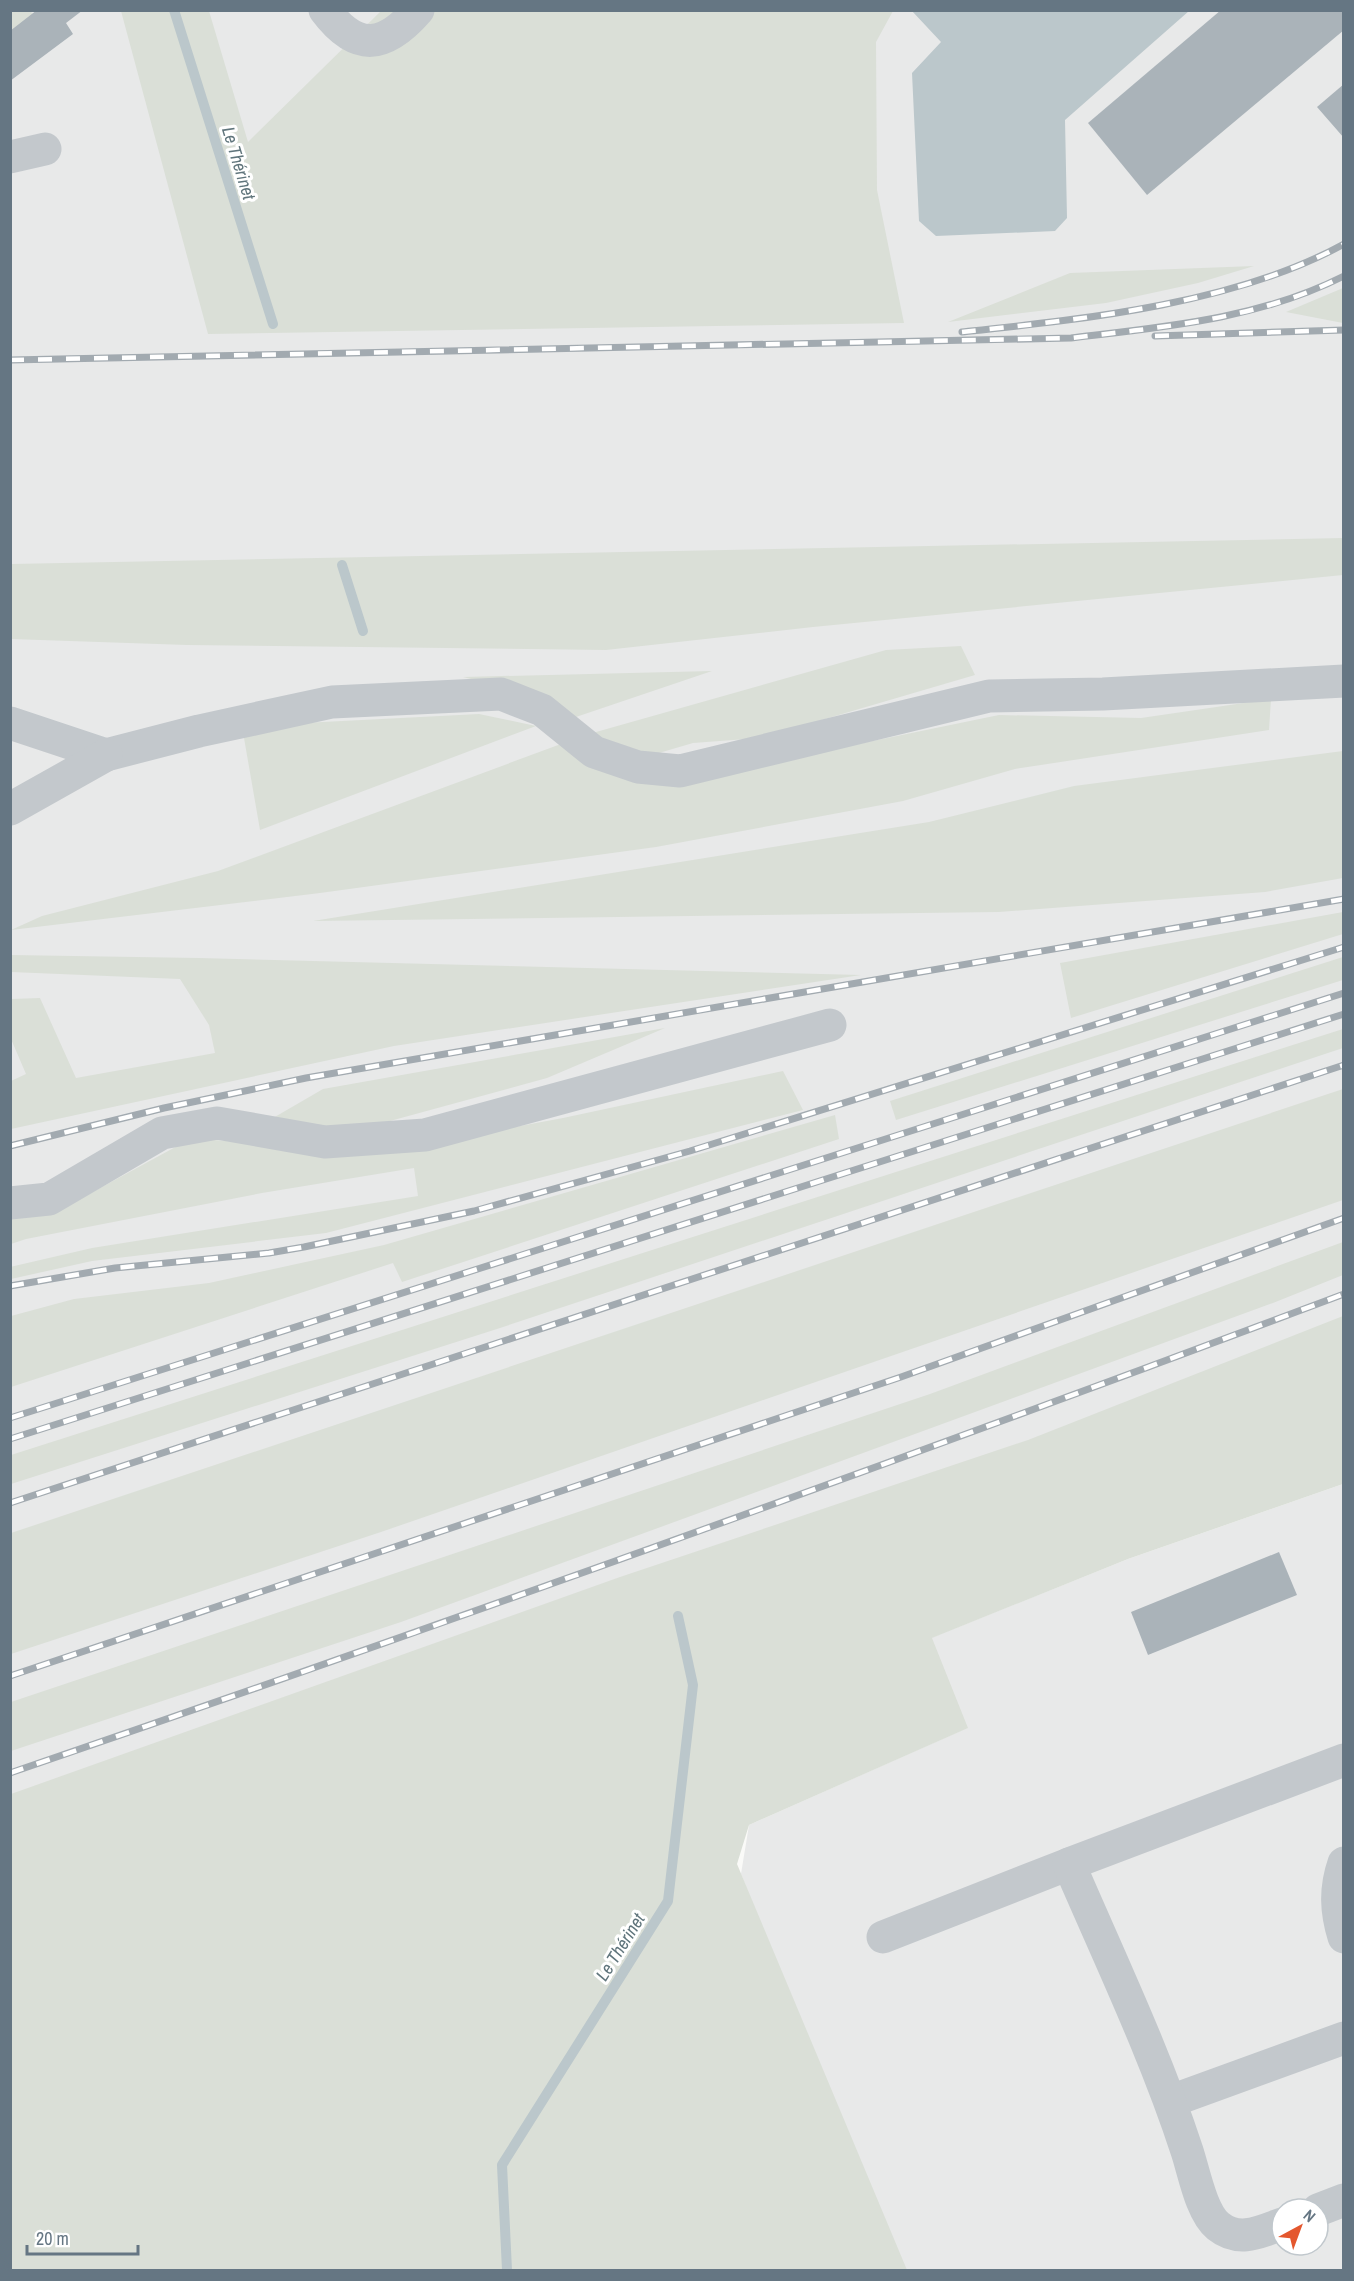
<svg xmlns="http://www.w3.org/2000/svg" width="1354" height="2281" font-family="'Archivo Narrow',sans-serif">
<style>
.built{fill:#e8e9e9;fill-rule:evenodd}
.green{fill:#dadfd7}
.water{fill:#bbc7cb}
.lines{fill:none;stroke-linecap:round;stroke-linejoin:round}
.stream{stroke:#bbc7cb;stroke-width:10}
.building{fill:#aab3b9}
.minor{stroke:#c3c8cc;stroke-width:33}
.rail-casing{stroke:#a2aab0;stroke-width:7}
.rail{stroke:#fff;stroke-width:4.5;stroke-dasharray:14;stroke-linecap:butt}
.labels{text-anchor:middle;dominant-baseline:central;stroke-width:6;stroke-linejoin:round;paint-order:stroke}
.water-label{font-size:18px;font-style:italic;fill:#60757c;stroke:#fff}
</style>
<rect width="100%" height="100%" fill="#fafaf8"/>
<g class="built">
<polygon points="11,11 1343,11 1343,1353 11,1846"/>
<path d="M1343,1484V2270H899L741,1874L749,1825L967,1728L931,1638L1128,1559ZM1282,2209H1318V2245H1282Z"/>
</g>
<g class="green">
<polygon points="11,11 30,11 33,14 11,31"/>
<polygon points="121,11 209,11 248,142 381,11 893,11 876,42 877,190 904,323 208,334"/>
<polygon points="1254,266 1198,283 1106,303 948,322 1070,273"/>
<polygon points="1343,288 1343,323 1286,312"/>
<polygon points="1343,538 1343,575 813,627 606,650 187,645 11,639 11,564"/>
<polygon points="961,646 975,675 760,738 693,743 652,755 589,734 886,650"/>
<polygon points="712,671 573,718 511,689 463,677"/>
<polygon points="1271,699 1269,730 1015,769 903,801 656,847 320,893 11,930 42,916 218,871 561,744 593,765 785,759 999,715 1141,718"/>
<polygon points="479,714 536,726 260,830 244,738 264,725"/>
<polygon points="1343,751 1343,878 1265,892 999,912 313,921 929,822 1074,786"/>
<polygon points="1343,912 1343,934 1071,1018 1060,963"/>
<polygon points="11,955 199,958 861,975 394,1046 11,1129 11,1081 26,1074 11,1039 11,999 40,998 76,1078 215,1053 209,1025 180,979 11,972"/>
<polygon points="1343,957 1343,980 896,1120 890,1101"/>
<polygon points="665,1028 547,1078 368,1127 261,1125 323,1089"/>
<polygon points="1343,1029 1343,1048 497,1329 11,1484 11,1455"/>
<polygon points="783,1071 803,1110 326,1233 92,1261 11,1279 10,1267 92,1248 418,1196 414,1168 262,1193 26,1239 11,1244 11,1219 89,1194 192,1138 370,1154 563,1118"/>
<polygon points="1343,1089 1343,1200 381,1532 11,1654 11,1533"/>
<polygon points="835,1115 839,1139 402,1282 393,1263 11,1387 11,1316 74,1299 209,1283 384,1245"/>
<polygon points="1343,1242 1343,1275 1273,1303 401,1622 11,1751 11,1702 930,1394"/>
<polygon points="1343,1316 1343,1484 1128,1559 932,1638 968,1728 749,1825 737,1864 907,2270 11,2270 11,1794 620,1577 1028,1440"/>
</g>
<polygon class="water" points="912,11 912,10 1189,11 1065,120 1067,218 1055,231 936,236 919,221 912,73 941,42"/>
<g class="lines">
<g class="stream">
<polyline points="174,10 273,324"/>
<polyline points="342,565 363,631"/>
<polyline points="507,2270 502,2165 668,1901 693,1685 678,1616"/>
</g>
</g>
<g class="building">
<polygon points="37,10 83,10 66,23 73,34 10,81 10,31"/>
<polygon points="1221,10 1344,10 1344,30 1147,195 1088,123"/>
<polygon points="1344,84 1344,138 1317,107"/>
<polygon points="1279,1552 1297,1595 1148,1655 1131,1612"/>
</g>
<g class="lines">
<g class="minor">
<path d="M325,10C357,53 385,48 418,10"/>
<polyline points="10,157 45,149"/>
<polyline points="10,723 106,755 199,731 332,702 501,694 542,710 594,752 638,767 680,771 989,696 1103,694 1344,681"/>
<polyline points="10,809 106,755"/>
<polyline points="10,1203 49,1199 162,1133 217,1123 325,1142 425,1135 830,1025"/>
<path d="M1344,1863C1335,1889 1336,1911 1344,1937"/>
<polyline points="883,1937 1069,1864"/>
<polyline points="1171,2101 1344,2038"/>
<polyline points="1318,2210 1344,2200"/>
<path d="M1282,2224C1260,2232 1239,2243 1218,2226C1201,2212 1194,2172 1187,2151C1155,2053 1110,1959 1069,1864L1344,1760"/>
</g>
<defs>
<g id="rail">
<path d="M962,332C1085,319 1235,304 1344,244"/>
<polyline points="1155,336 1344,330"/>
<path d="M10,360L1071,338C1164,327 1259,319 1344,276"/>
<polyline points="10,1146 164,1108 306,1078 1344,899"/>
<polyline points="10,1286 115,1268 269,1253 304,1247 474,1211 690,1151 1344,947"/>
<polyline points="10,1418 1344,993"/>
<polyline points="10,1439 1344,1014"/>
<polyline points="10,1503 1344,1065"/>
<polyline points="10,1676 901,1377 1344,1218"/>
<path d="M10,1773C457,1620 901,1460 1344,1294"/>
</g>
</defs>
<use href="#rail" class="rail-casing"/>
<use href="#rail" class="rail"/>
</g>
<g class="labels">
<g class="water-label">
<text transform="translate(239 163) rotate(73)">Le Thérinet</text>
<text transform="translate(620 1947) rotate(-58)">Le Thérinet</text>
</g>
</g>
<rect width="1354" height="2281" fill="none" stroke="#657683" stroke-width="24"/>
<g transform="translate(1300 2227) rotate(41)"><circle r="28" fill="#ffffff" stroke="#c1c8cd" stroke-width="1.5"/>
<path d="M0-4.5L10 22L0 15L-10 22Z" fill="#e4572e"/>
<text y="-9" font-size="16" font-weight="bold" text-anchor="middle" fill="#657683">N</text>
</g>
<path d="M27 2245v9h111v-9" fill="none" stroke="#657683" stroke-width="3"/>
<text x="36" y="2245" font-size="18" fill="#657683" stroke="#ffffff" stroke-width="4.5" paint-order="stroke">20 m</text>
</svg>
